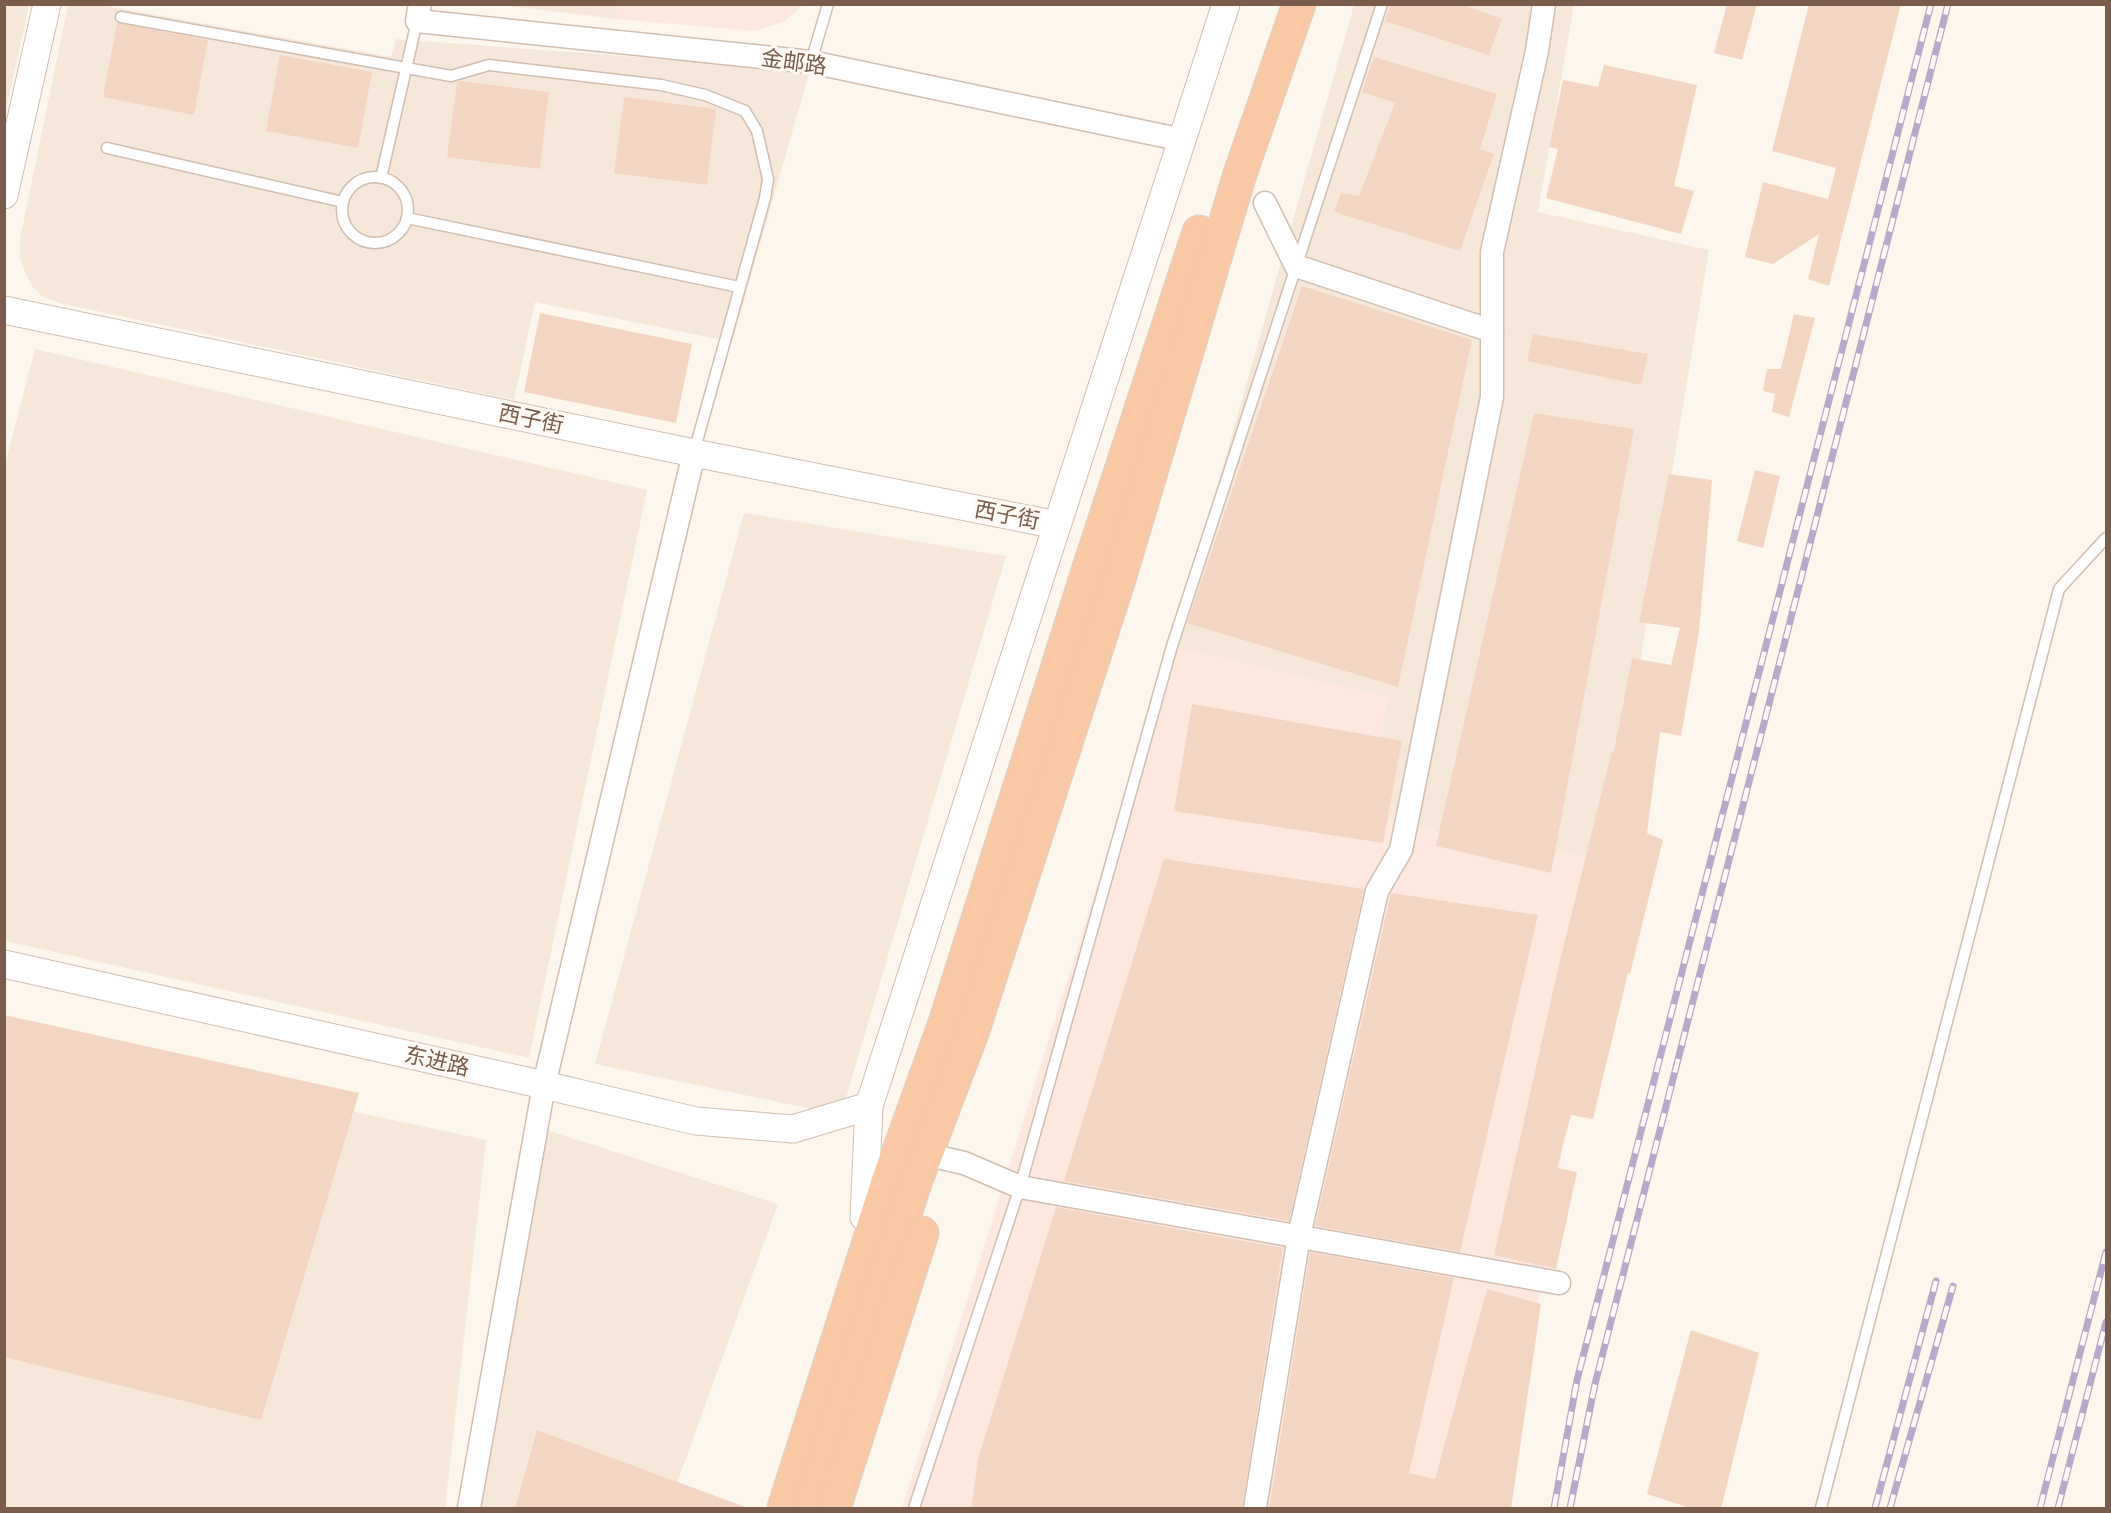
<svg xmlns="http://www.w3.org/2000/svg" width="2111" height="1513" font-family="Signika,'Noto Sans SC',sans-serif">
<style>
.residential{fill:#f5e8da}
.commercial{fill:#fde8e0}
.building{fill:#f3d5c3}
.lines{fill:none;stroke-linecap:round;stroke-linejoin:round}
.service-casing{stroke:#d1beb0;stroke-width:13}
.minor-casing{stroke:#d1beb0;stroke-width:25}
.tertiary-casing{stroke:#d1beb0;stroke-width:29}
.trunk-casing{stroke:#dad1cd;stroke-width:35}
.service{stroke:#fff;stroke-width:10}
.minor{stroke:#fff;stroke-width:22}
.tertiary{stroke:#fff;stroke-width:27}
.trunk{stroke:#f9c8a4;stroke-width:33}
.rail-casing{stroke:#b9a8c9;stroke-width:7}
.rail{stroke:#fffaf3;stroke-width:4.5;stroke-dasharray:14;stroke-linecap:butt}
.labels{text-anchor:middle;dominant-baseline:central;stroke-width:6;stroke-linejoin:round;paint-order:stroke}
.street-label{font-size:22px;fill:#7a5c4d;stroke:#fffaf3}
</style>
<rect width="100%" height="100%" fill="#fdf6ec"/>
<g class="residential">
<polygon points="5,4 29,5 5,114 4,5"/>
<polygon points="68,5 100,5 391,57 396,39 810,70 732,342 535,302 514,400 59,303 42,296 32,286 25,272 20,258 20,239"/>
<polygon points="502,5 619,4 619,5 616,19"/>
<polygon points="1354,5 1574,5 1538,212 1709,250 1607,861 1364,817 1172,646"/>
<polygon points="35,349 647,490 529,1058 5,941 5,465"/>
<polygon points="744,513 1006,556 841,1115 595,1064"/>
<polygon points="5,1037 486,1140 445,1508 5,1508"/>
<polygon points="537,1127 778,1204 668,1508 469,1508"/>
</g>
<g class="commercial">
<polygon points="619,5 619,4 803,5 784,22 754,31 616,19"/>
<polygon points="1172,646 1388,697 1365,817 1607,861 1506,1508 902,1508"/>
</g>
<g class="building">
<polygon points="1391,4 1460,4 1502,19 1489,55 1385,21"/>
<polygon points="1727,4 1757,4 1742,60 1714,53"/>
<polygon points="1809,4 1901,4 1829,286 1808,279 1819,234 1773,264 1745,257 1763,182 1828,199 1836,168 1772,151"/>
<polygon points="117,23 208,40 194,115 103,97"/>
<polygon points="280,55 372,72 358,148 266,131"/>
<polygon points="1374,57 1497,94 1480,149 1494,154 1460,251 1334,212 1341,193 1359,196 1395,103 1362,92"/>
<polygon points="1604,65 1697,85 1674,186 1694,191 1681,234 1546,198 1558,149 1549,147 1563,80 1598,87"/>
<polygon points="461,81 549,92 540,169 447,157 457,82"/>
<polygon points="624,97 716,109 707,185 614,173"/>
<polygon points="1302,286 1472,340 1398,687 1187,623"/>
<polygon points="540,313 692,344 676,423 524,392"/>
<polygon points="1794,314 1815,318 1789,417 1772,412 1775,394 1763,391 1767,369 1781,369"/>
<polygon points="1533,334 1648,354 1641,385 1527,361"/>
<polygon points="1534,413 1634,429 1551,873 1436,846"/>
<polygon points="1755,470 1780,476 1763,548 1737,541"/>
<polygon points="1669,474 1712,480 1699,632 1681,736 1660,732 1647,833 1663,840 1630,974 1628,973 1593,1119 1571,1115 1557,1168 1577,1172 1556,1269 1494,1255 1557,973 1612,751 1614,751 1632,658 1671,665 1680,628 1639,622"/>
<polygon points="1192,704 1402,741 1383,843 1174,811"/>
<polygon points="1164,859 1364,889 1289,1221 1064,1181"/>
<polygon points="1391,893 1538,915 1460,1252 1315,1226"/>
<polygon points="4,1015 359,1093 261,1420 4,1357"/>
<polygon points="1056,1207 1283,1248 1242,1509 971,1509 978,1459"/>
<polygon points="1310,1252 1454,1278 1409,1473 1435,1479 1487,1289 1541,1304 1511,1509 1269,1509"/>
<polygon points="1691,1330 1759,1353 1721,1509 1693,1509 1647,1494"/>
<polygon points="537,1430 745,1507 745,1509 515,1509"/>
</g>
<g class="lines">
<defs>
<g id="service">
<polyline points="121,17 451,76 489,65 661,85 705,95 745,111 757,131 768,179 765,198 694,452"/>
<polyline points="811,62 828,4"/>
<polyline points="107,148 343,202"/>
<circle cx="375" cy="210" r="33"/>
<polyline points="381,178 417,21"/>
<polyline points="407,218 739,287"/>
<polyline points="914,1508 1020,1187 1172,646 1382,4"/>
<polyline points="1821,1508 2059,589 2106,538"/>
</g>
<g id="minor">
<polyline points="420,4 417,21 811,62 1183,140"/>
<polyline points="1265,203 1296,266 1492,331"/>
<polyline points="942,1158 964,1163 1020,1187 1559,1283"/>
<polyline points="469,1508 544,1085 694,453"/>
<polyline points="1255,1508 1299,1236 1377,891 1401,850 1492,397 1492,252 1537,51 1544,4"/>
</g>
<g id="tertiary">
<polyline points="4,195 47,4"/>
<polyline points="4,310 694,453 1057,525"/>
<polyline points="4,964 544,1085 696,1121 793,1129 869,1106"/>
<polyline points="864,1217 869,1106 1226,4"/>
</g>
<g id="trunk">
<polyline points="784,1508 890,1176 945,1023 1089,568 1199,232"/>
<polyline points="809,1508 916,1180 972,1033 1119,579 1239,177 1299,4"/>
<polyline points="834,1508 922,1233"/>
</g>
</defs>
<use href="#service" class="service-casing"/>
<use href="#minor" class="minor-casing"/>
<use href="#tertiary" class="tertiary-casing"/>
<use href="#trunk" class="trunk-casing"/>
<use href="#service" class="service"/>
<use href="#minor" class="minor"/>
<use href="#tertiary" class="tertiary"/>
<use href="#trunk" class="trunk"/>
<defs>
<g id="rail">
<polyline points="1554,1508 1577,1380 1931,4"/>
<polyline points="1570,1508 1595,1384 1948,4"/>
<polyline points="1875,1508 1936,1281"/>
<polyline points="1890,1508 1953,1286"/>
<polyline points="2040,1508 2106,1252"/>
<polyline points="2058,1508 2106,1322"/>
</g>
</defs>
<use href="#rail" class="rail-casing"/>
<use href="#rail" class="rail"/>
</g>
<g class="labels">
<g class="street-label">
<text transform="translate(794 62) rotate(8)">金邮路</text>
<text transform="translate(531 419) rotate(12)">西子街</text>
<text transform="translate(1007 515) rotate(11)">西子街</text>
<text transform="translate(437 1061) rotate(13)">东进路</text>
</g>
</g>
<rect width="2111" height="1513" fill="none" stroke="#7a5c4d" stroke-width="12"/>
</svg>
